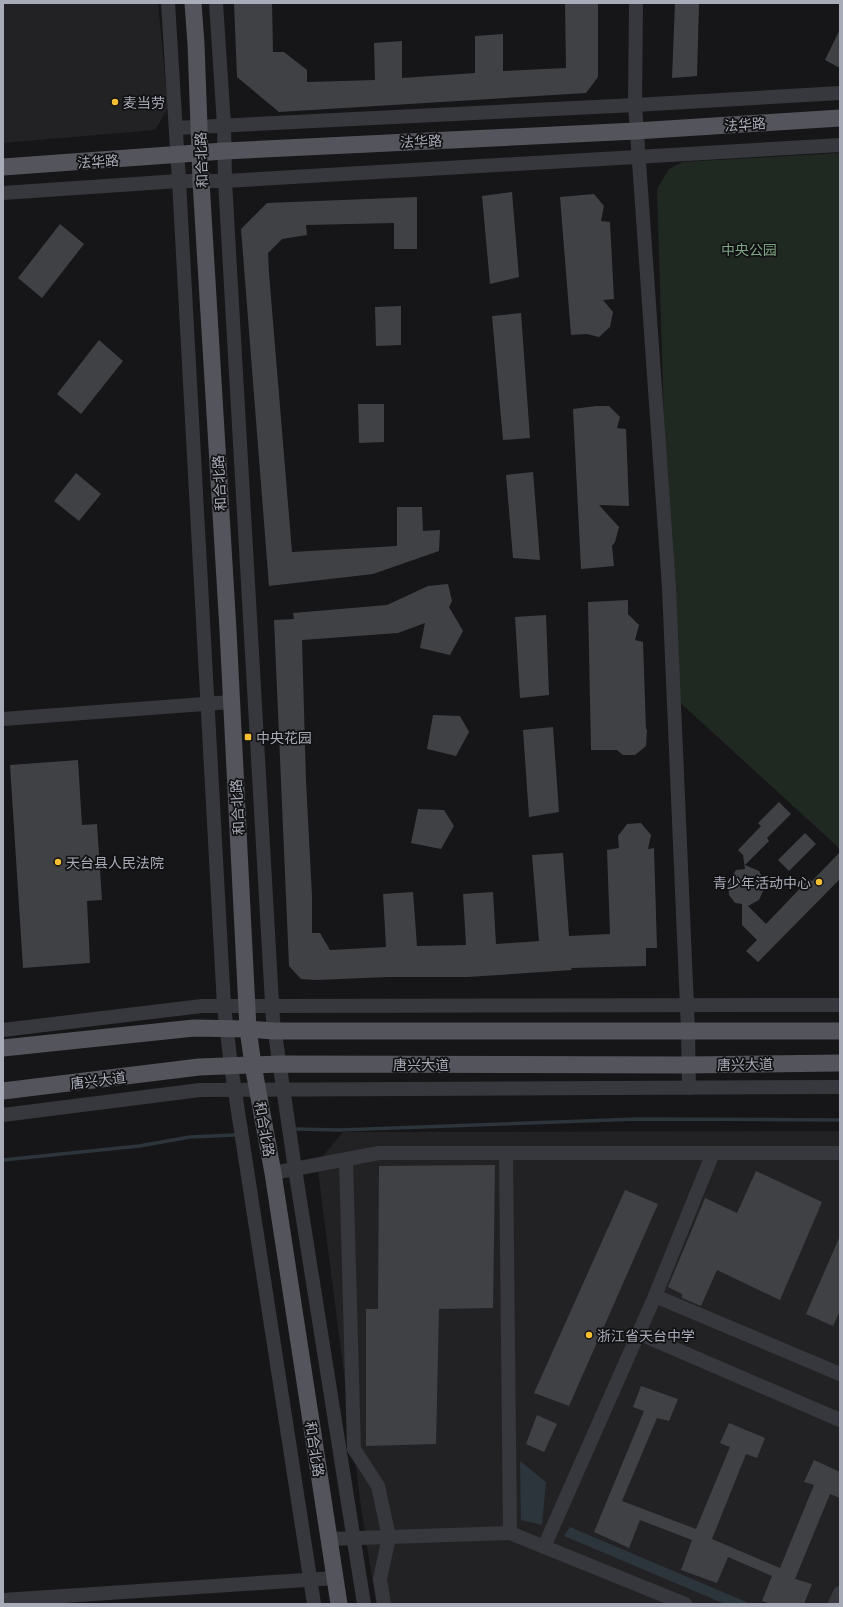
<svg xmlns="http://www.w3.org/2000/svg" width="843" height="1607" font-family="'Golos Text','Noto Sans SC',sans-serif">
<style>
.built{fill:#222225}
.green{fill:#202822}
.water{fill:#2c343c}
.lines{fill:none;stroke-linecap:round;stroke-linejoin:round}
.stream{stroke:#2c343c;stroke-width:3.5}
.building{fill:#404145}
.minor{stroke:#37383d;stroke-width:14}
.major{stroke:#53545c;stroke-width:17}
.poi-dot{fill:#f5bf31;stroke:#111113;stroke-width:1.5}
.labels{text-anchor:middle;dominant-baseline:central;stroke-width:3.5;stroke-linejoin:round;paint-order:stroke}
.poi-label{font-size:14px;fill:#a8acb8;stroke:#111113;text-anchor:start}
.street-label{font-size:14px;fill:#a8acb8;stroke:#111113}
.park-label{font-size:14px;fill:#7fa483;stroke:#111113}
</style>
<rect width="100%" height="100%" fill="#161618"/>
<g class="built">
<polygon points="3,3 158,3 168,108 155,130 3,143"/>
<polygon points="840,1131 840,1604 376,1604 361,1507 317,1163 343,1132"/>
</g>
<polygon class="green" points="840,153 840,849 675,698 669,588 657,189 669,169 683,162"/>
<g class="water">
<polygon points="520,1461 546,1482 542,1525 521,1520"/>
<polygon points="570,1527 751,1604 725,1604 564,1536"/>
</g>
<g class="lines">
<g class="stream">
<polyline points="296,1129 339,1130 639,1119 840,1120"/>
<polyline points="3,1160 139,1146 190,1137 235,1135"/>
</g>
</g>
<g class="building">
<polygon points="234,3 272,3 273,52 284,52 307,70 307,82 375,80 374,43 402,41 402,78 475,73 475,36 503,34 503,71 566,68 565,3 598,3 598,77 586,93 279,112 237,77"/>
<polygon points="675,3 699,3 697,76 672,78"/>
<polygon points="840,29 840,68 825,60"/>
<polygon points="512,192 519,277 490,284 482,196"/>
<polygon points="594,194 604,206 601,221 610,222 614,299 603,300 613,312 610,327 599,337 587,334 571,335 560,197"/>
<polygon points="417,197 417,249 394,249 394,223 306,225 307,235 282,239 268,253 269,273 292,552 397,546 397,507 422,507 423,531 440,530 439,551 373,574 269,586 241,229 267,203"/>
<polygon points="60,224 84,244 42,298 18,278"/>
<polygon points="401,306 401,345 376,346 375,307"/>
<polygon points="521,313 530,438 503,440 492,316"/>
<polygon points="99,340 123,361 81,414 57,394"/>
<polygon points="358,404 384,404 384,442 359,443"/>
<polygon points="596,406 609,406 620,417 617,428 626,429 629,506 599,505 619,527 615,542 612,546 614,566 581,569 573,409"/>
<polygon points="533,472 540,560 513,558 506,475"/>
<polygon points="76,473 101,494 79,521 54,501"/>
<polygon points="448,584 452,601 449,607 463,631 450,655 420,648 425,623 398,633 302,640 306,781 312,896 312,933 320,933 330,950 386,947 383,894 413,892 417,946 466,945 463,894 493,892 496,944 539,941 532,855 563,853 569,936 610,934 607,850 619,848 618,836 627,824 641,823 651,835 648,849 654,848 657,948 646,948 646,966 571,968 572,970 468,977 388,977 316,980 301,979 289,966 274,620 294,619 293,613 387,605 428,586"/>
<polygon points="628,600 628,614 639,625 635,640 643,642 646,729 647,730 646,746 635,755 623,755 617,750 591,750 588,602"/>
<polygon points="546,615 549,695 520,698 515,617"/>
<polygon points="433,715 460,716 469,732 456,756 427,749"/>
<polygon points="553,727 559,812 529,817 523,730"/>
<polygon points="78,760 82,825 97,824 102,900 87,901 90,963 23,968 10,765"/>
<polygon points="779,802 791,814 767,838 769,841 745,865 759,871 763,879 763,891 759,900 748,906 766,924 809,879 812,881 840,852 840,879 758,962 746,951 757,940 742,925 742,904 735,903 729,895 728,883 736,870 745,869 743,855 738,850 761,826 758,823"/>
<polygon points="418,809 444,810 454,826 441,849 411,843"/>
<polygon points="805,833 816,844 789,871 778,860"/>
<polygon points="495,1165 493,1308 439,1309 436,1444 366,1446 366,1309 378,1309 379,1166"/>
<polygon points="756,1171 822,1202 780,1300 717,1270 701,1306 682,1298 682,1294 668,1287 705,1198 737,1213"/>
<polygon points="625,1190 658,1204 569,1406 534,1393"/>
<polygon points="840,1236 840,1311 833,1326 806,1314"/>
<polygon points="641,1386 678,1399 669,1421 657,1418 622,1501 696,1529 730,1447 720,1443 729,1423 765,1438 757,1458 746,1454 712,1539 780,1568 814,1485 804,1482 814,1460 840,1472 840,1498 830,1494 795,1579 812,1584 804,1604 771,1604 762,1601 772,1576 728,1557 717,1583 681,1570 692,1540 640,1520 629,1548 594,1532 644,1411 633,1407"/>
<polygon points="537,1415 557,1424 544,1452 526,1444"/>
</g>
<g class="lines">
<g class="minor">
<polyline points="168,3 179,181 224,1006 231,1066 314,1604"/>
<polyline points="216,3 224,125 225,181 273,1020 295,1169 364,1604"/>
<polyline points="636,3 635,105 669,588 688,1030 689,1088"/>
<polyline points="176,128 635,105 840,93"/>
<polyline points="3,193 179,181 225,181 840,145"/>
<polyline points="3,719 231,702"/>
<polyline points="3,1030 202,1006 840,1005"/>
<polyline points="3,1115 200,1090 840,1087"/>
<polyline points="506,1153 510,1533"/>
<polyline points="346,1160 354,1449 378,1486 389,1537 380,1579 384,1604"/>
<polyline points="273,1173 379,1153 840,1153"/>
<polyline points="655,1296 840,1374"/>
<polyline points="638,1333 840,1420"/>
<polyline points="329,1539 510,1533 685,1604"/>
<polyline points="544,1547 655,1296 713,1153"/>
<polyline points="3,1600 335,1578"/>
<polyline points="835,1604 840,1593"/>
</g>
<g class="major">
<polyline points="193,3 196,44 201,181 228,630 248,1029 253,1065 273,1173 339,1604"/>
<polyline points="3,167 224,151 636,131 840,118"/>
<polyline points="3,1048 194,1028 248,1029 274,1031 840,1031"/>
<polyline points="3,1091 199,1067 279,1064 688,1065 840,1063"/>
</g>
</g>
<g class="poi-dot">
<circle cx="115" cy="102" r="4"/>
<rect x="244" y="733" width="8" height="8" rx="2"/>
<circle cx="58" cy="862" r="4"/>
<circle cx="819" cy="882" r="4"/>
<circle cx="589" cy="1335" r="4"/>
</g>
<g class="labels">
<g class="poi-label">
<text x="123" y="102">麦当劳</text>
<text x="256" y="737">中央花园</text>
<text x="66" y="862">天台县人民法院</text>
<text x="811" y="882" text-anchor="end">青少年活动中心</text>
<text x="597" y="1335">浙江省天台中学</text>
</g>
<g class="street-label">
<text transform="translate(745 124) rotate(-4)">法华路</text>
<text transform="translate(421 141) rotate(-3)">法华路</text>
<text transform="translate(201 160) rotate(-92)">和合北路</text>
<text transform="translate(98 161) rotate(-4)">法华路</text>
<text transform="translate(219 483) rotate(-93)">和合北路</text>
<text transform="translate(237 807) rotate(-93)">和合北路</text>
<text x="421" y="1064">唐兴大道</text>
<text transform="translate(745 1064) rotate(-1)">唐兴大道</text>
<text transform="translate(98 1080) rotate(-7)">唐兴大道</text>
<text transform="translate(265 1129) rotate(80)">和合北路</text>
<text transform="translate(315 1449) rotate(81)">和合北路</text>
</g>
<g class="park-label">
<text x="749" y="249">中央公园</text>
</g>
</g>
<rect width="843" height="1607" fill="none" stroke="#a8acb8" stroke-width="8"/>
</svg>
